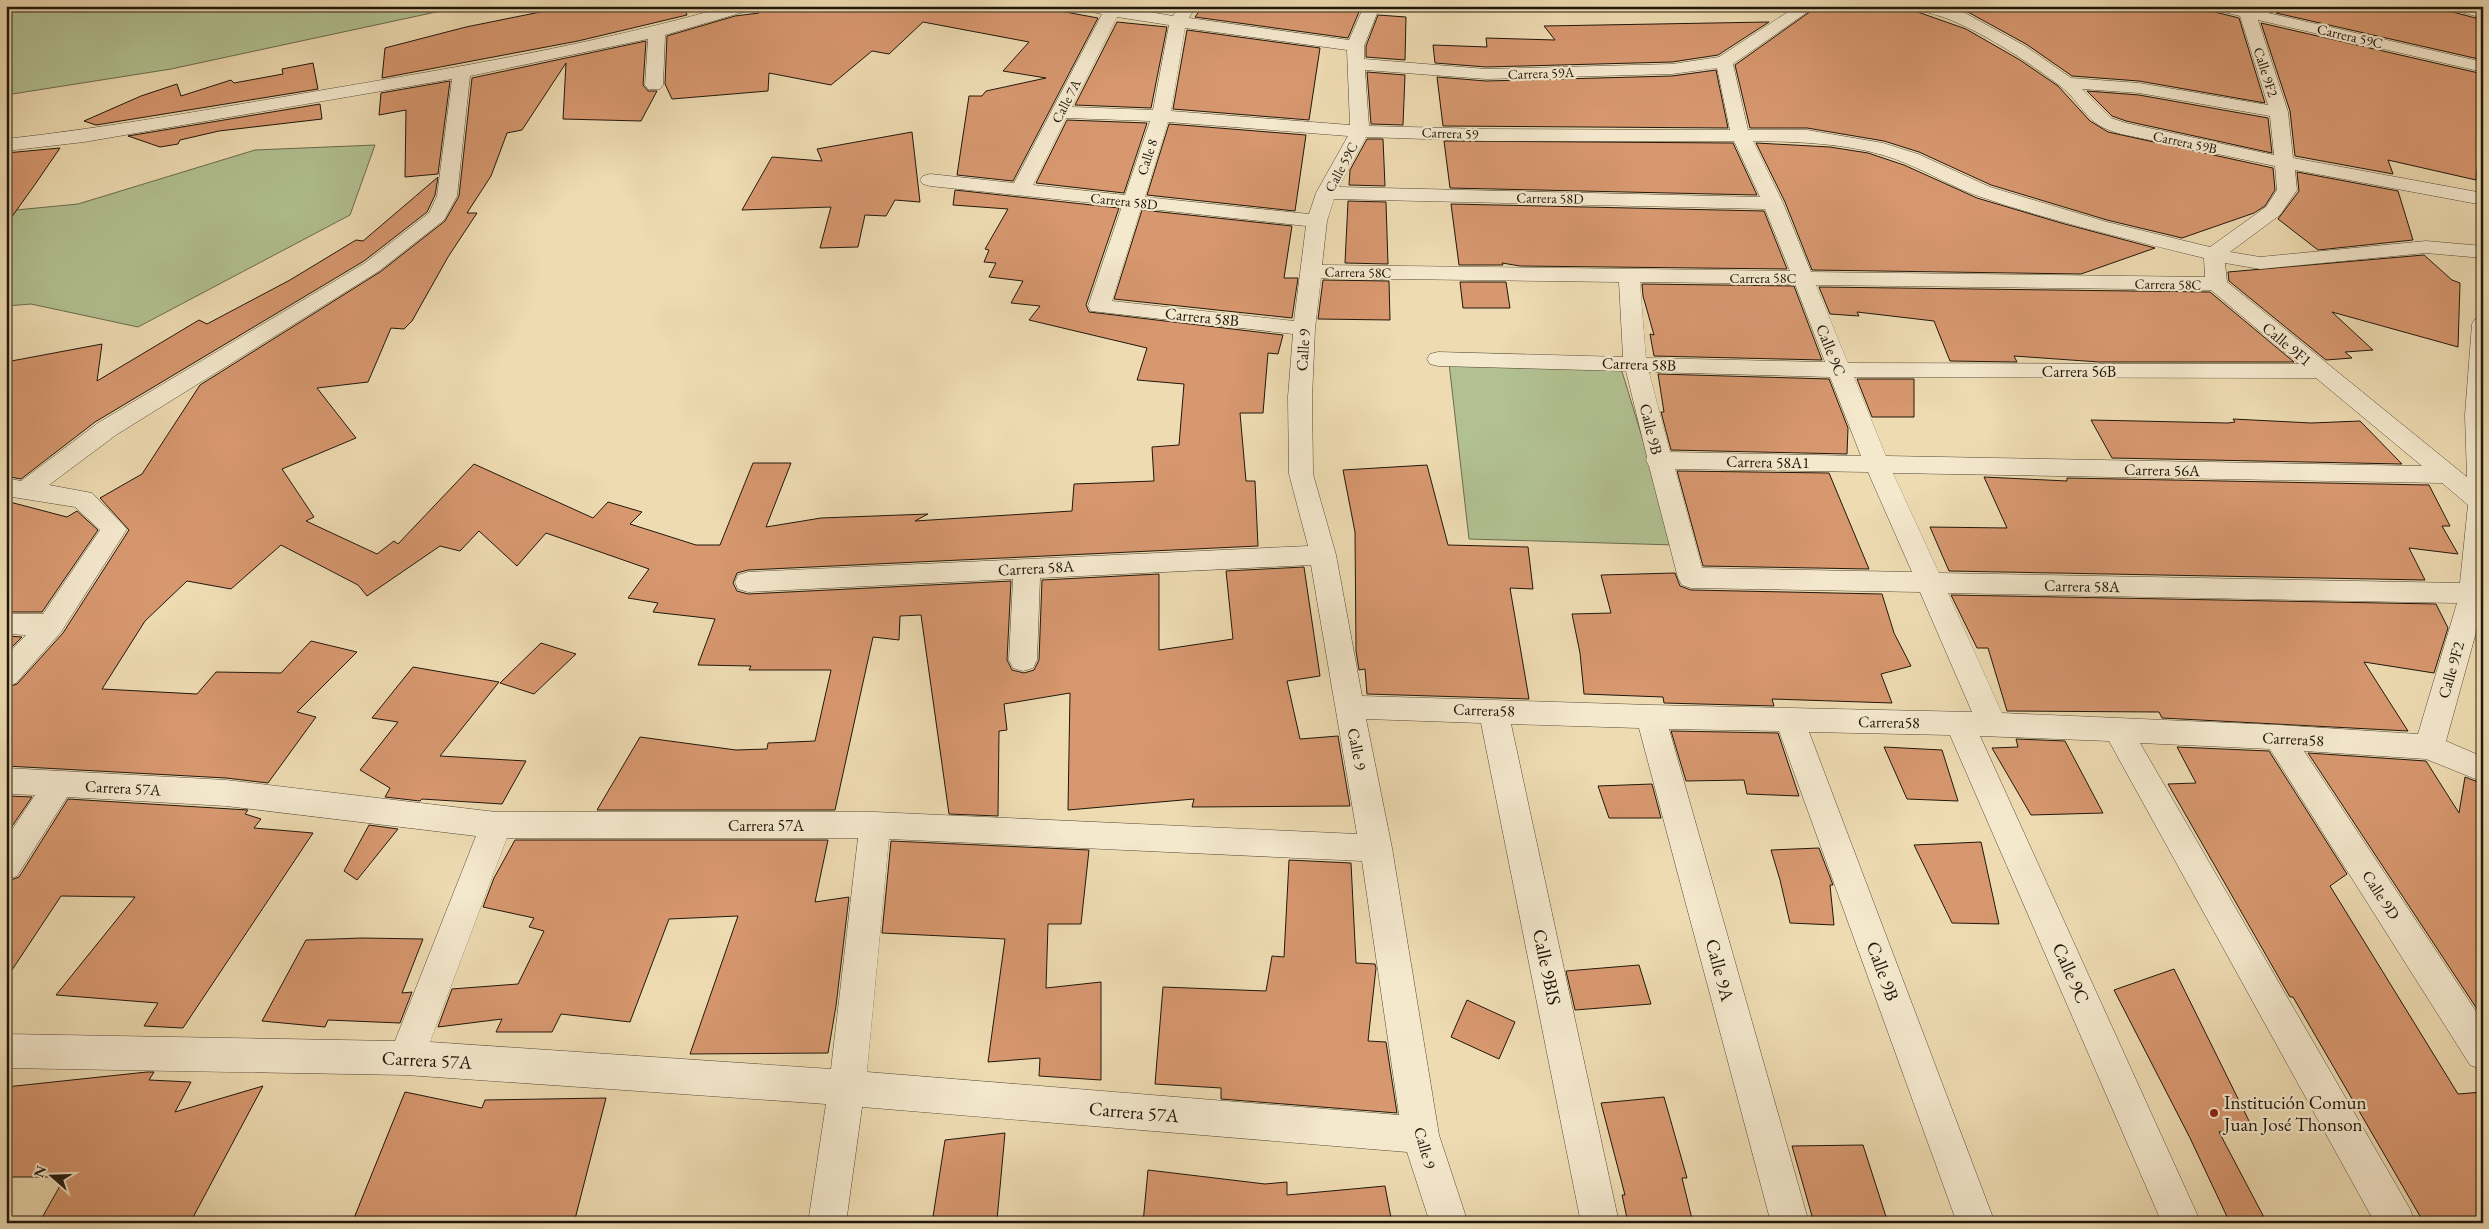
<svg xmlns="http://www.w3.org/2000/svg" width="2489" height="1229" font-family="'EB Garamond',serif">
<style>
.green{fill:#b2c192;stroke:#696c4e}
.building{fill:#d7976f;stroke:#20170b}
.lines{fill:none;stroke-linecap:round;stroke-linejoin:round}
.minor-casing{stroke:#544835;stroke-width:1}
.minor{fill:#f4e8cd;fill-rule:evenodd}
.poi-dot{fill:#8f2418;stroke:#f4e8cd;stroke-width:2}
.labels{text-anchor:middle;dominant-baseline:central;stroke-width:4.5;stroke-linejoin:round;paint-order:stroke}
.far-street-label{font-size:14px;fill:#20170b;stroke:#f4e8cd}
.street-label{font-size:16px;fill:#20170b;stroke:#f4e8cd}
.near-street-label{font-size:19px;fill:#20170b;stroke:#f4e8cd}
.near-poi-label{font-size:19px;fill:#20170b;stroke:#f4e8cd;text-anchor:start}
</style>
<rect width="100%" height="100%" fill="#eedbb2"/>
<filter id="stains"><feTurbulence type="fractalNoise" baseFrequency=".004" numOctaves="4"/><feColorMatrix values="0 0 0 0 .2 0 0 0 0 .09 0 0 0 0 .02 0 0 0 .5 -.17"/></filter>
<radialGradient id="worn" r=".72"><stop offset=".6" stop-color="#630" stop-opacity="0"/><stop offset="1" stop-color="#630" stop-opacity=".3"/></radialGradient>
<g class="green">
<polygon points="6,6 464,6 171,69 6,95"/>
<polygon points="375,145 350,215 138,327 31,304 6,306 6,211 78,204 255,150"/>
<polygon points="1449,363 1620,365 1675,545 1469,539"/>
</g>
<g class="building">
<polygon points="570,6 684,6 687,15 578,41 382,78 385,48 466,27"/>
<polygon points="785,6 1033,6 1098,18 1013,181 957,175 969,96 982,96 986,91 1046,78 1003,71 1029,42 923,22 889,54 872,51 831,85 769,73 768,91 672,99 665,84 667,36 735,16 759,13 759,9"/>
<polygon points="1203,6 1315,6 1359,12 1348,38 1195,17"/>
<polygon points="1818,6 1912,6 1915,11 1966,29 2020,60 2058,86 2090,121 2108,132 2273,168 2275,190 2265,206 2254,213 2182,238 2107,220 1991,185 1919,152 1884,141 1807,128 1750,128 1735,65"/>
<polygon points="1948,6 2207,6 2211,11 2239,18 2265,103 2139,81 2072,76 2026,44 1966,11"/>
<polygon points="2286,6 2445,6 2449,11 2483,20 2483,60 2276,13 2283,11"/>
<polygon points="1378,15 1406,17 1405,60 1366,57 1366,46"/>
<polygon points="1117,22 1167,27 1151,108 1075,105"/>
<polygon points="1769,22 1718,55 1672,62 1486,67 1435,63 1433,45 1487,47 1486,38 1555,40 1544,26"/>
<polygon points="2261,23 2483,74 2483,110 2476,180 2388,160 2393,174 2295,156 2290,111"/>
<polygon points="1187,30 1320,48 1309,120 1173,109"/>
<polygon points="646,41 643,85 648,91 657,91 641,121 563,119 566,63 522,130 507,133 491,176 467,213 477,213 448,257 412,321 404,329 391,328 368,382 317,388 356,438 282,469 314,517 306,521 377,554 394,541 398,544 474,464 593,518 608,502 642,512 630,524 696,545 720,545 753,463 791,463 766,527 821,518 928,514 915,521 1072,511 1074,484 1154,481 1152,447 1179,445 1184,384 1137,380 1147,348 1029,320 1040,306 1011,303 1023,281 989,277 996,263 984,262 989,250 985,249 1008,209 953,205 955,190 1119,208 1086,305 1089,312 1283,335 1278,354 1268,353 1263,413 1240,413 1246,481 1255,481 1258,546 748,570 737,573 733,583 737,591 748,594 1011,581 1007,660 1012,670 1024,673 1034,670 1039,660 1042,580 1159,574 1159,650 1233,639 1226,571 1304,567 1320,676 1287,681 1300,739 1338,736 1350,806 1192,807 1194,799 1068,810 1070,693 1004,704 1007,730 999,731 998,816 949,814 921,615 900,616 899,640 873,637 835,810 597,810 640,737 736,750 767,749 768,743 815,741 831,670 749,670 751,666 698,665 715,619 653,612 658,603 628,598 649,569 546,533 517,566 479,531 460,551 440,546 367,596 358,585 281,545 231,589 187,581 145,621 102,689 197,694 216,672 281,673 311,641 357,652 297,712 316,717 268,783 226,778 6,766 6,688 17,684 63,633 129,530 100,498 142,474 200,385 380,272 445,221 459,196 472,78"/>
<polygon points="313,63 318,89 96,125 84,121 141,96 177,84 181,96 231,80 234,83 283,74 282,69"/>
<polygon points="1716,70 1728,128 1443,126 1437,77 1486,81 1672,76"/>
<polygon points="1367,72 1405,75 1403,125 1371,124"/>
<polygon points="450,81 438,174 405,177 406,110 379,115 381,93"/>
<polygon points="2087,91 2139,95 2268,118 2272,153 2126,121 2112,116"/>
<polygon points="320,104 322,119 219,131 180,140 178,144 160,147 128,136"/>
<polygon points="1067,120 1147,123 1124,193 1036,183"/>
<polygon points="1169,124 1306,135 1295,211 1147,195"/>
<polygon points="912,132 920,202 895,200 886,216 865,215 858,247 820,248 831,207 742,210 772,157 822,161 817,149"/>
<polygon points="1367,139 1383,139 1385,186 1349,185 1350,170"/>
<polygon points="1444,141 1733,143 1757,195 1450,188"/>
<polygon points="1756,143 1830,147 1868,153 1904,165 1977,198 2061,223 2155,248 2081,274 1812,270 1785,202"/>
<polygon points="60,148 36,183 6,225 6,153"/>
<polygon points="2297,172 2398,191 2413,240 2318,250 2278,219 2299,191"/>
<polygon points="438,177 435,195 427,212 364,261 95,422 21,479 6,476 6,362 102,344 97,381 199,320 207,324 290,280 356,240 363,241"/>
<polygon points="1348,201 1386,202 1388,264 1345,263"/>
<polygon points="1451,204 1764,211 1787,269 1520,266 1502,263 1503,265 1459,265"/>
<polygon points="1142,210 1292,226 1284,278 1298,278 1292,318 1114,299"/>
<polygon points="2424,255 2452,280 2460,283 2458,347 2332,312 2373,350 2345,352 2352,358 2326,360 2229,281 2228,272"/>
<polygon points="1323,280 1389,281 1390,320 1318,319"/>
<polygon points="1460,282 1506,282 1510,308 1463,308"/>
<polygon points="1642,284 1794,286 1822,360 1654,356 1650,334 1654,335 1643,296"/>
<polygon points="1819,287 2210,292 2294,362 2099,362 2014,356 2017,362 1950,361 1934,321 1857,312 1859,316 1830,314"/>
<polygon points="1658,374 1829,379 1848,428 1847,454 1671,450 1661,412 1664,412"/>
<polygon points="1857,379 1914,379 1914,417 1872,417"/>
<polygon points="2233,419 2311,423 2360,421 2402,464 2112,458 2091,420 2228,423 2235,422"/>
<polygon points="1427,465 1448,545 1528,547 1533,589 1510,588 1529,699 1367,694 1365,669 1359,670 1356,651 1355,532 1343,470"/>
<polygon points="1677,471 1829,473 1869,569 1703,566"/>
<polygon points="1984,477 2067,481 2067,478 2429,485 2450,526 2442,526 2458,554 2409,548 2425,580 1949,571 1930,527 2007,528"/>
<polygon points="6,501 67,517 77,511 98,530 42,612 6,612"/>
<polygon points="1675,573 1680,586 1691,590 1882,594 1894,633 1911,666 1881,674 1892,703 1772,699 1774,706 1664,703 1663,697 1584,694 1580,653 1572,614 1611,613 1601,575"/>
<polygon points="1951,595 2436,604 2448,628 2434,673 2364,662 2408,731 2162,718 2159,712 2007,711 1988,648 1977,648"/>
<polygon points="6,636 22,637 6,653"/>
<polygon points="541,643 576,654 534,694 500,683"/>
<polygon points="413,667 499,682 440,756 526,761 502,804 422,799 420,801 385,797 390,788 360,770 398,722 372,718"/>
<polygon points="1671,731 1778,733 1799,796 1747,794 1744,780 1686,781"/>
<polygon points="2016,739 2065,741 2103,813 2031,815 1992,748 2018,747"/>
<polygon points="1884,747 1942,750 1958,801 1907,799"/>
<polygon points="2177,747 2269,751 2347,874 2330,886 2458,1094 2483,1092 2483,1223 2424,1223 2293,997 2290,997 2168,784 2196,783"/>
<polygon points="2308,753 2426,761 2459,813 2465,777 2483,784 2483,1018"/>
<polygon points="1652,784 1661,818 1609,818 1598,786"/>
<polygon points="6,796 32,797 6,835"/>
<polygon points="68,799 248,810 245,814 261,819 254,828 313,833 183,1028 144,1026 158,1003 56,995 135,897 61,896 6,979 6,882 19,877"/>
<polygon points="369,825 398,829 357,880 344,871"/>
<polygon points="515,840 828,840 815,902 849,897 836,1006 828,1053 690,1054 738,916 669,919 630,1022 561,1014 552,1032 496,1032 502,1019 438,1027 452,989 518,984 544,931 529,927 534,918 483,907 494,878"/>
<polygon points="891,841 1089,850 1081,924 1048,924 1046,988 1101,982 1101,1080 1039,1076 1040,1058 988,1062 1005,939 882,933"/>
<polygon points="1981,842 1999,924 1952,923 1914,845"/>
<polygon points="1819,848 1833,885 1830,885 1834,925 1790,923 1780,880 1771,850"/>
<polygon points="1289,860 1351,863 1356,963 1375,964 1376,968 1368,1041 1386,1042 1397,1113 1221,1099 1221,1088 1155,1084 1163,987 1266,991 1272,956 1284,957"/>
<polygon points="362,938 423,939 402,993 412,992 400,1023 328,1020 325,1027 262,1021 306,940"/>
<polygon points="1639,965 1651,1004 1575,1010 1566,971"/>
<polygon points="2174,969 2252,1127 2219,1132 2267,1223 2230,1223 2190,1138 2114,990"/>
<polygon points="1467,1000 1515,1022 1499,1059 1451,1037"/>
<polygon points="147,1072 154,1072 149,1080 191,1082 175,1112 263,1086 190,1223 39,1223 65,1177 6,1177 6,1087"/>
<polygon points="405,1092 482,1108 485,1100 606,1098 574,1223 352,1223"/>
<polygon points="1664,1097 1687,1178 1682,1178 1693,1223 1628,1223 1622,1195 1625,1195 1601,1103"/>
<polygon points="1005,1133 997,1220 932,1223 945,1140"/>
<polygon points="1863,1145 1888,1223 1814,1223 1792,1146"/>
<polygon points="1148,1170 1265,1184 1287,1182 1287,1195 1385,1186 1392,1223 1143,1223"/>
</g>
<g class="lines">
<defs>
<g id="minor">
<path d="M729,6H756L754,9L665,35L663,85L660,89H648L645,85L648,39L470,76L457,196L444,220L379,271L116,435L49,485L92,493L127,529L61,632L16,683L6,686V656L26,635L6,634V614H43L100,530L75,507L6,496V478L21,481L98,423L365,263L429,213L437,196L452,79L84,142L6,151V139C112,127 218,108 323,90C459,67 596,44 729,6Z"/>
<path d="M1075,6H1114L1173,16L1180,6H1196L1189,18L1349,40L1364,6H1380L1364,46V59L1486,69L1672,64L1719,57L1797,6H1816L1733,64L1748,130H1807L1883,143L1918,154L1990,187L2107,222L2210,247L2266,207L2277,190L2275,166L2121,134C2083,124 2085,105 2059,85C2028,62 1989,36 1953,21C1942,16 1928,13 1916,9L1914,6H1940L1965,13L2025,46L2071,78L2139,83L2268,105L2240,16L2211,9L2209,6L2247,8L2284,6L2282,9L2268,13L2483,62V72L2258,20L2288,112L2293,158L2483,193V205L2295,170L2297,190L2280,215L2230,252L2260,257L2426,241L2483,246V258L2426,253L2260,269L2225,263L2227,282L2467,477L2465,415L2472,324L2475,319L2483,317V607L2446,741L2483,757V782L2426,759L2304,751L2483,1022V1070L2470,1065L2270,749L2140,743L2410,1209L2415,1223H2375L2109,741L1980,736L2201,1223H2162L1950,735L1809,732L1995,1223H1957L1779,731L1669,729L1809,1223H1771L1639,728L1511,724L1619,1223H1581L1481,723L1366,719L1392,848L1439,1135L1468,1223H1430L1407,1152L862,1107L846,1223H808L826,1104L406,1075L6,1068V1034L395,1041L476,836L226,806L67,797L17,876L6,880V839L35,795L6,794V768L226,780L496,812H875L1357,834L1311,565L1040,578L1037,660L1033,668L1023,671L1013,668L1009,660L1013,579L748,592L738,589L735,582L738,575L748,572L1308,546L1289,474L1288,397L1293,334L1091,311L1088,306L1122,206L930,186L923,184L920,180L923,176L930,174L1014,183L1102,14L1077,9ZM1117,17L1169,25L1153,110L1072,107ZM1185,28L1347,50L1350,125L1171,111ZM1717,68L1730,130L1486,129L1369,126L1365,70L1486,79L1672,74ZM2082,89L2139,93L2270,116L2274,155L2126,123L2111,118ZM1066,118L1150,121L1125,195L1033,185ZM1168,122L1348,136L1316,193L1309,214L1145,197ZM1366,137L1486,141H1734L1760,197L1339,187ZM1753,141C1803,142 1857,143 1905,163C1930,173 1953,187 1978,196C2051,221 2128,239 2204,258L2205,277L1811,272L1783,203ZM1334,199L1765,209L1790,271L1322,265L1327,221ZM1141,208L1306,226L1294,321L1112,301ZM1321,278L1619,282L1623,357L1438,352L1430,354L1427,359L1430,364L1438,366L1626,371L1647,457L1646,460L1649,466L1678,578L1682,585L1691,588L1920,592L1972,712L1651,705L1362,696L1336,555L1313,474L1312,397L1315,329ZM1640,282L1795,284L1825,362L1646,358ZM1816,285L2211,290L2299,364L1848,363ZM1649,372L1830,377L1861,456L1670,452ZM1854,377L2316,378L2422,466L1886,456ZM1675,469L1868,472L1912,572L1702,568ZM1893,473L2442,483L2468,505L2460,583L1939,573ZM1948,593L2457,603L2418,734L2279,725L2002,713ZM507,838H858L831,1069L430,1042ZM889,839L1362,861L1399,1115L867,1072Z"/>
<polygon points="2447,6 2483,8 2483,18 2449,9"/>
</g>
</defs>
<use href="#minor" class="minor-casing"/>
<use href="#minor" class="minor"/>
</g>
<circle class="poi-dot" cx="2214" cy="1113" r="5"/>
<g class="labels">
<g class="far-street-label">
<text transform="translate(2350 36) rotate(13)">Carrera 59C</text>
<text transform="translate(2266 72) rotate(72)">Calle 9F2</text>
<text transform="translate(1541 73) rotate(-2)">Carrera 59A</text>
<text transform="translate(1066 101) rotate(-63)">Calle 7A</text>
<text transform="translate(1450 133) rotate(2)">Carrera 59</text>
<text transform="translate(2185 142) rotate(12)">Carrera 59B</text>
<text transform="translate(1147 157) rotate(-72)">Calle 8</text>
<text transform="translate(1341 167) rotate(-62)">Calle 59C</text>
<text transform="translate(1550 198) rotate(1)">Carrera 58D</text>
<text transform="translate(1124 201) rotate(6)">Carrera 58D</text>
<text transform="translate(1358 272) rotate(1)">Carrera 58C</text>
<text x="1763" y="278">Carrera 58C</text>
<text transform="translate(2168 284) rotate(1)">Carrera 58C</text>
</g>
<g class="street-label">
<text transform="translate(1202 317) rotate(6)">Carrera 58B</text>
<text transform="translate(2287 344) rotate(40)">Calle 9F1</text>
<text transform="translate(1303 350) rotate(-86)">Calle 9</text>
<text transform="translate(1831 350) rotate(68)">Calle 9C</text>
<text transform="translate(1639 364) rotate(2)">Carrera 58B</text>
<text x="2079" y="371">Carrera 56B</text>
<text transform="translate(1651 429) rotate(76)">Calle 9B</text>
<text transform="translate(1768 462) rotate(1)">Carrera 58A1</text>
<text transform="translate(2162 470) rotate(1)">Carrera 56A</text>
<text transform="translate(1036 568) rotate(-3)">Carrera 58A</text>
<text transform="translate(2082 586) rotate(1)">Carrera 58A</text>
<text transform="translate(2451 670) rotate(-74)">Calle 9F2</text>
<text transform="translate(1484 710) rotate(2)">Carrera58</text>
<text transform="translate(1889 722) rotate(1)">Carrera58</text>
<text transform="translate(2293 739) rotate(3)">Carrera58</text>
<text transform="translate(1357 749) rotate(79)">Calle 9</text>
<text transform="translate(123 788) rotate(3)">Carrera 57A</text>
<text x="766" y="825">Carrera 57A</text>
<text transform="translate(2381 895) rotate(57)">Calle 9D</text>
<text transform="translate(1425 1148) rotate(74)">Calle 9</text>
</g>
<g class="near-street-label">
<text transform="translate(1547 967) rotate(78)">Calle 9BIS</text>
<text transform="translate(1720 970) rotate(75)">Calle 9A</text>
<text transform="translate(1883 971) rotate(70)">Calle 9B</text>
<text transform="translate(2071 973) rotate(66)">Calle 9C</text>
<text transform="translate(427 1060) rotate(3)">Carrera 57A</text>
<text transform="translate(1134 1112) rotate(5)">Carrera 57A</text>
</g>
<g class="near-poi-label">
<text x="2224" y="1102">Institución Comun<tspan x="2224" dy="22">Juan José Thonson</tspan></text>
</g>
</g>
<rect width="2489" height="1229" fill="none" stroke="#eedbb2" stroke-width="25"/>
<rect x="8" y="8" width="2474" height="1214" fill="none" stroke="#20170b" stroke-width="2.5"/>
<rect x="12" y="12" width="2464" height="1204" fill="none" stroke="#20170b"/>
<g transform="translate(52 1176) rotate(290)" stroke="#f4e8cd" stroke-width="4" paint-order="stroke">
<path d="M0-4L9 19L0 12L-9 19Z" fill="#20170b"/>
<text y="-8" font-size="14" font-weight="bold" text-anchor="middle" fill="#20170b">N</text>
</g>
<rect width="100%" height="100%" filter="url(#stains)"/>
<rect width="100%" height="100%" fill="url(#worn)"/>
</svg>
